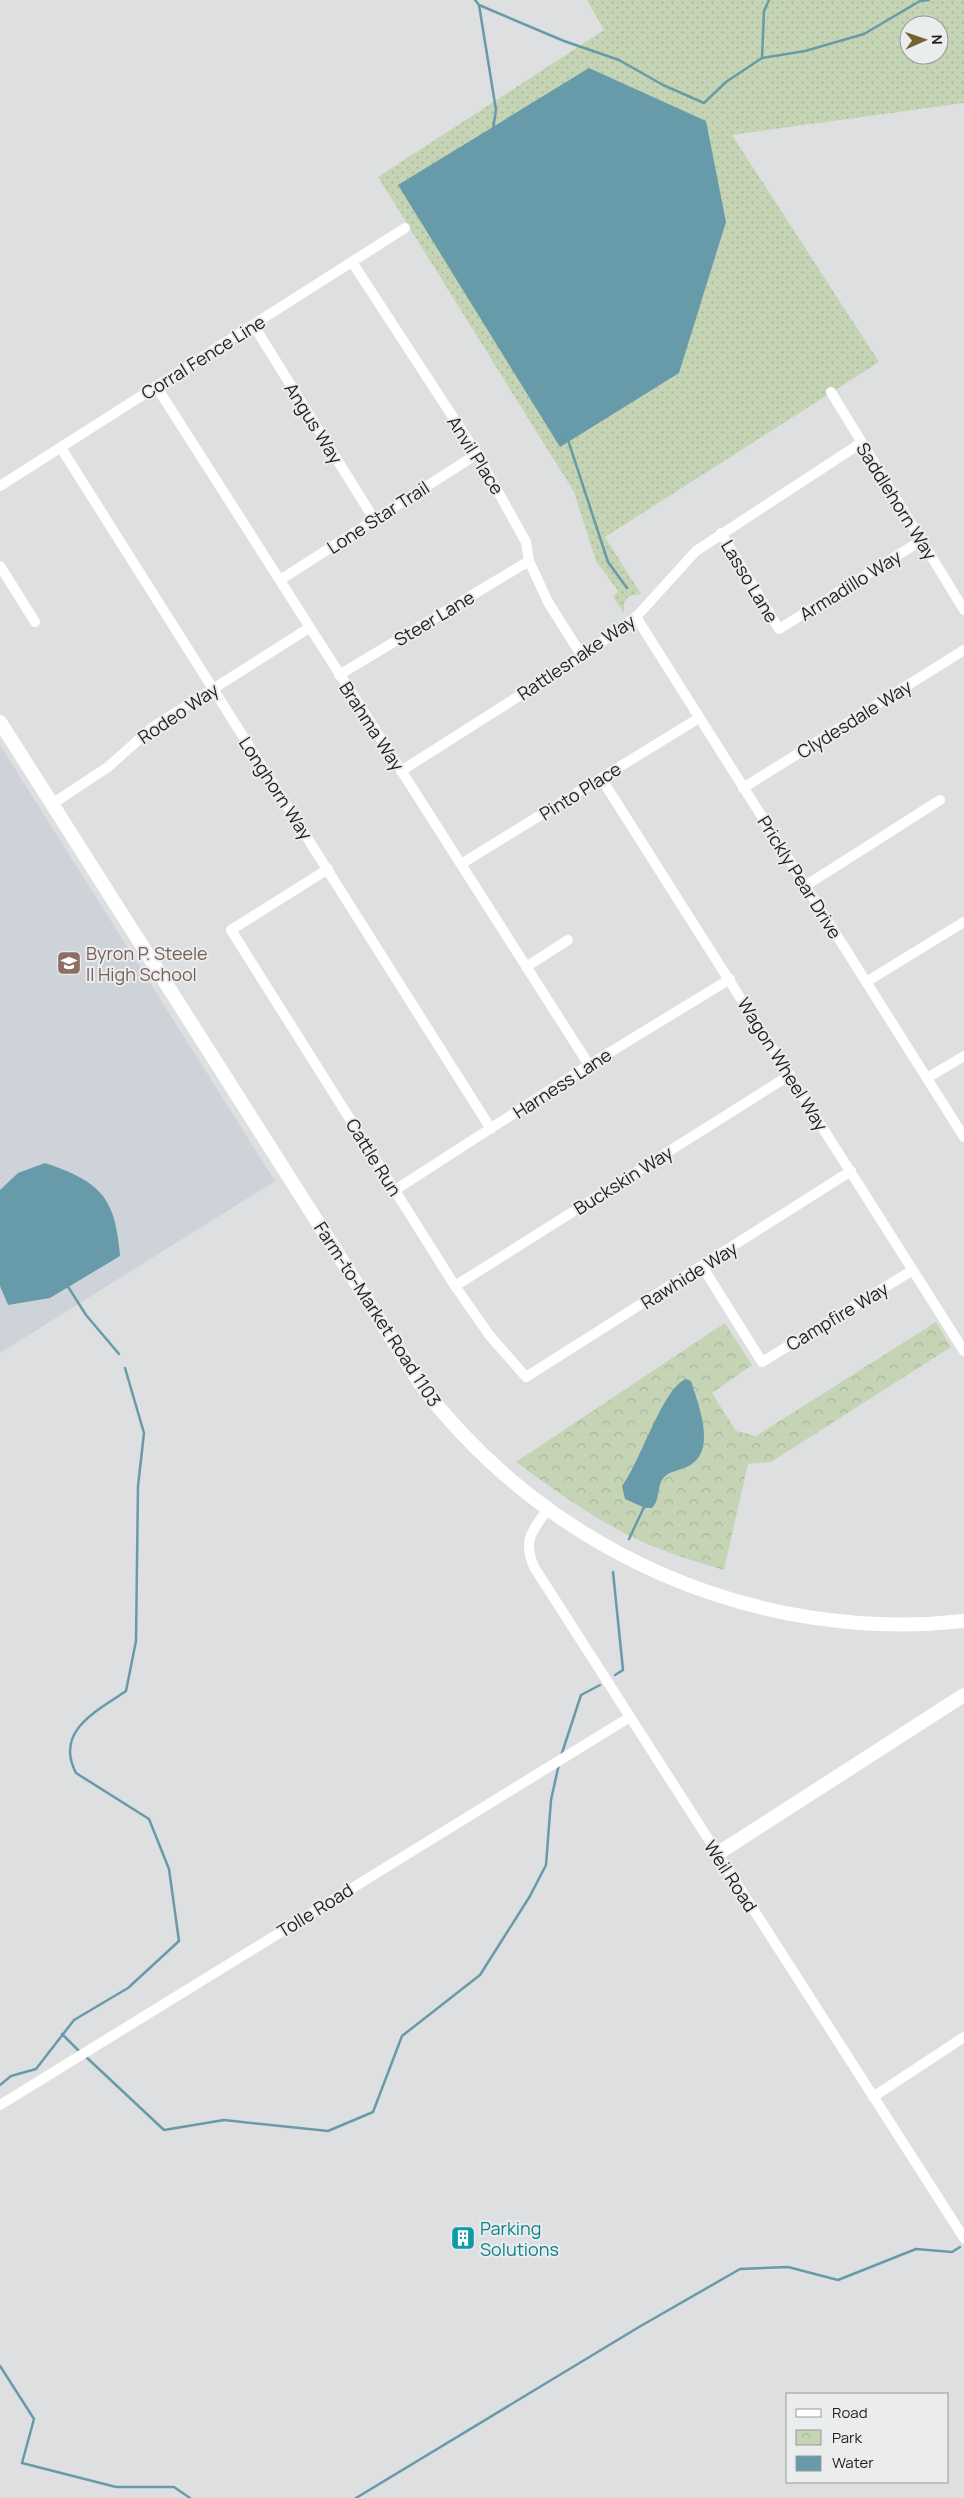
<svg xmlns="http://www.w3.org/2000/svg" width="964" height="2498" font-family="Manrope,sans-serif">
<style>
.built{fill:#ced3da}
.grass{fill:url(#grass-dots);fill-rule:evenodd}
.park{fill:url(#park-crowns)}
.water{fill:#689ba9}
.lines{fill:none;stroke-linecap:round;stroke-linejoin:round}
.stream{stroke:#689ba9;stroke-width:2.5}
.street{stroke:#fff;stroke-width:10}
.secondary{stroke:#fff;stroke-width:14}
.labels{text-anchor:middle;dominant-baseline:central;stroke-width:4;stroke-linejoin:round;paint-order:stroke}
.street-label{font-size:18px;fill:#1e1e1e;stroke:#ebeced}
.education-label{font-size:18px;fill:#785e54;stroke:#ebeced;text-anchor:start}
.culture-label{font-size:18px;fill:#0d838f;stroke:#ebeced;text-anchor:start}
</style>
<defs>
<pattern id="grass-dots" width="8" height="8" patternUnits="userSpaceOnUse" patternTransform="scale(1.25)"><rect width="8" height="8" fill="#c5d4b5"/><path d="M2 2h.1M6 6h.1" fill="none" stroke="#a9b69b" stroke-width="1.8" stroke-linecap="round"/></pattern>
<pattern id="park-crowns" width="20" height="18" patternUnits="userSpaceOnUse" patternTransform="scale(1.25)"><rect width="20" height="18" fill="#c5d4b5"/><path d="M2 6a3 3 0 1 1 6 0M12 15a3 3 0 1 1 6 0" fill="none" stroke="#a9b69b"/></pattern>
</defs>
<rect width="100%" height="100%" fill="#dedfe0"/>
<polygon class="built" points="0,745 275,1181 0,1353"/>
<path class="grass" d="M587,0H964V103L732,135L879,362L605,537L641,594L629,596L624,603V613L613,597L618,591L596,561L574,492L378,177L604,30ZM909,25H939V55H909Z"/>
<path class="park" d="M936,1322L951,1347L771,1462L748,1464L724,1570C691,1560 657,1550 626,1534C587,1514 552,1488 516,1462L725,1323L752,1365L712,1393L736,1431L756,1436Z"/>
<g class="water">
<polygon points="589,68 706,121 726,222 679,373 560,447 398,185"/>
<path d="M45,1163C101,1182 115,1197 120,1256L50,1298L8,1305L0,1286V1190L18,1173Z"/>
<path d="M686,1379L691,1381C698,1404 716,1447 692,1464C684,1470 671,1470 664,1477C656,1487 661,1499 652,1508H645L625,1499L622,1486C640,1463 663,1387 686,1379Z"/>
</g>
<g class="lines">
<g class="stream">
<polyline points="475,0 479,5 564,41 619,60 663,85 704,103 726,82 762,58 764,11 769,0"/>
<polyline points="479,5 496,110 493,129"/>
<polyline points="762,58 805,51 864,34 920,1 929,0"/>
<polyline points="568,440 608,562 627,588"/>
<polyline points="67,1285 86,1315 119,1354"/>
<polyline points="629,1539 645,1505"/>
<polyline points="613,1572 623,1670 615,1675"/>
<polyline points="561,1756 581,1695 600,1685"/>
<polyline points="62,2034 80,2052"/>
<polyline points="84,2055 164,2130 224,2120 328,2131 373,2112 402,2036 480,1975 530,1896 546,1865 551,1800 559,1764"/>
<path d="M0,2085L11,2076L36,2069L74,2020L128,1988L179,1941L169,1869L149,1819L76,1773C54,1731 97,1711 126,1691L136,1641L138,1486L144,1433L125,1368"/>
<polyline points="0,2366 34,2419 22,2463 116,2487 174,2487 190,2498"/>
<polyline points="356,2498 639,2327 740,2269 788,2267 838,2280 916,2249 952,2252 960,2247"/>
</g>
<g class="street">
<polyline points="352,262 477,454 526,542 529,561 548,602 582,656"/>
<polyline points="254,326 374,519"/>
<polyline points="156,386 589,1065"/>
<polyline points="831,392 964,610"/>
<polyline points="61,448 491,1129"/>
<polyline points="0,486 405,228"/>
<polyline points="721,533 779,629 922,540"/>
<polyline points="0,566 35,622"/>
<polyline points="280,580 477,454"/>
<polyline points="636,617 964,1137"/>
<polyline points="339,675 529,561"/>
<polyline points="401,771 582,656 636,617 696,551 861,443"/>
<polyline points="601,778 964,1351"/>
<polyline points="743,788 964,650"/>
<polyline points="52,804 108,767 153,727 309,628"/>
<polyline points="461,864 699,718"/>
<polyline points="328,869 231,930 455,1286 490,1336 526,1377 851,1171"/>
<polyline points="805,886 940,800"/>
<polyline points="526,967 568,940"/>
<polyline points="866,982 964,922"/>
<polyline points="927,1078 964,1056"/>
<polyline points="395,1190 589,1065 730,979"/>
<polyline points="702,1266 762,1362 913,1270"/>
<polyline points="455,1286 790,1075"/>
<path d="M547,1510C531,1533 523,1540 534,1567L964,2238"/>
<polyline points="873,2097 964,2037"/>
<polyline points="0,2105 630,1717"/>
</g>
<g class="secondary">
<path d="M0,722L421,1385C547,1551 755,1644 964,1621"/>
<polyline points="717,1854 964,1695"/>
</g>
</g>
<defs>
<symbol id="school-square" viewBox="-11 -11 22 22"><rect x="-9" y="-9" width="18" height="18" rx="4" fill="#8d6e63" stroke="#ebeced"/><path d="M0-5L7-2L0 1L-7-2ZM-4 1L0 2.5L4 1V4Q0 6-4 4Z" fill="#fff"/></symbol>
<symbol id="building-square" viewBox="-11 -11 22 22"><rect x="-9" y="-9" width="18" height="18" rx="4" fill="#0f9aa8" stroke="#ebeced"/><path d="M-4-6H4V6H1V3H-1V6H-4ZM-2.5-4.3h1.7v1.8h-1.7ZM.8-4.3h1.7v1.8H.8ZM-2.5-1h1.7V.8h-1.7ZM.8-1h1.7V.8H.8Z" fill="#fff"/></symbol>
</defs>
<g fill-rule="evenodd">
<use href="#school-square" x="55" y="949" width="28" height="28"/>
<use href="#building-square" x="449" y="2224" width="28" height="28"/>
</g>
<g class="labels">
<g class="street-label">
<text transform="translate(203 357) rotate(-32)">Corral Fence Line</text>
<text transform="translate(314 423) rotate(58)">Angus Way</text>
<text transform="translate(476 455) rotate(58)">Anvil Place</text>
<text transform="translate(897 501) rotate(58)">Saddlehorn Way</text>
<text transform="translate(378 517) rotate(-33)">Lone Star Trail</text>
<text transform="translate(750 581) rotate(59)">Lasso Lane</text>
<text transform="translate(850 585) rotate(-32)">Armadillo Way</text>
<text transform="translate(434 618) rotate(-31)">Steer Lane</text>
<text transform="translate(576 657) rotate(-34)">Rattlesnake Way</text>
<text transform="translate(178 713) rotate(-34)">Rodeo Way</text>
<text transform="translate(854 719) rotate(-32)">Clydesdale Way</text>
<text transform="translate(372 726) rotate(57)">Brahma Way</text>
<text transform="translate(276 788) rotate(57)">Longhorn Way</text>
<text transform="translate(580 791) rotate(-32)">Pinto Place</text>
<text transform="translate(800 877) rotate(58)">Prickly Pear Drive</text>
<text transform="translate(783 1064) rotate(58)">Wagon Wheel Way</text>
<text transform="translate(562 1083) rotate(-33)">Harness Lane</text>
<text transform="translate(374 1157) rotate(58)">Cattle Run</text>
<text transform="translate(623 1180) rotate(-32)">Buckskin Way</text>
<text transform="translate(689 1275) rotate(-32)">Rawhide Way</text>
<text transform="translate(378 1314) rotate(57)">Farm-to-Market Road 1103</text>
<text transform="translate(837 1316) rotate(-31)">Campfire Way</text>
<text transform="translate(731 1876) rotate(57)">Weil Road</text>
<text transform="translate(315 1910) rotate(-32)">Tolle Road</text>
</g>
<g class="education-label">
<text x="86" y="953">Byron P. Steele<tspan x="86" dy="21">II High School</tspan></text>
</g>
<g class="culture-label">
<text x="480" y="2228">Parking<tspan x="480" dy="21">Solutions</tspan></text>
</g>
</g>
<rect x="786" y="2393" width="162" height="90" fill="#ebeced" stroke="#999a9a"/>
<rect x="796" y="2409" width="25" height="8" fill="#ffffff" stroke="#999a9a"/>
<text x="832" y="2418" font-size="15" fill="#1e1e1e">Road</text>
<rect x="796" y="2430" width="25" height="15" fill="url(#park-crowns)" stroke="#999a9a"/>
<text x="832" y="2443" font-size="15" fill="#1e1e1e">Park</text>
<rect x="796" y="2456" width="25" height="15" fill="#689ba9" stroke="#999a9a"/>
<text x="832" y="2468" font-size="15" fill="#1e1e1e">Water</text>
<g transform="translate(924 40) rotate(88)"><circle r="24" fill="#ebeced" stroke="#999a9a"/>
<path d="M0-4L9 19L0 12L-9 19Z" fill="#756230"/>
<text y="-8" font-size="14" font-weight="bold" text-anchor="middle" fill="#1e1e1e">N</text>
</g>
</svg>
